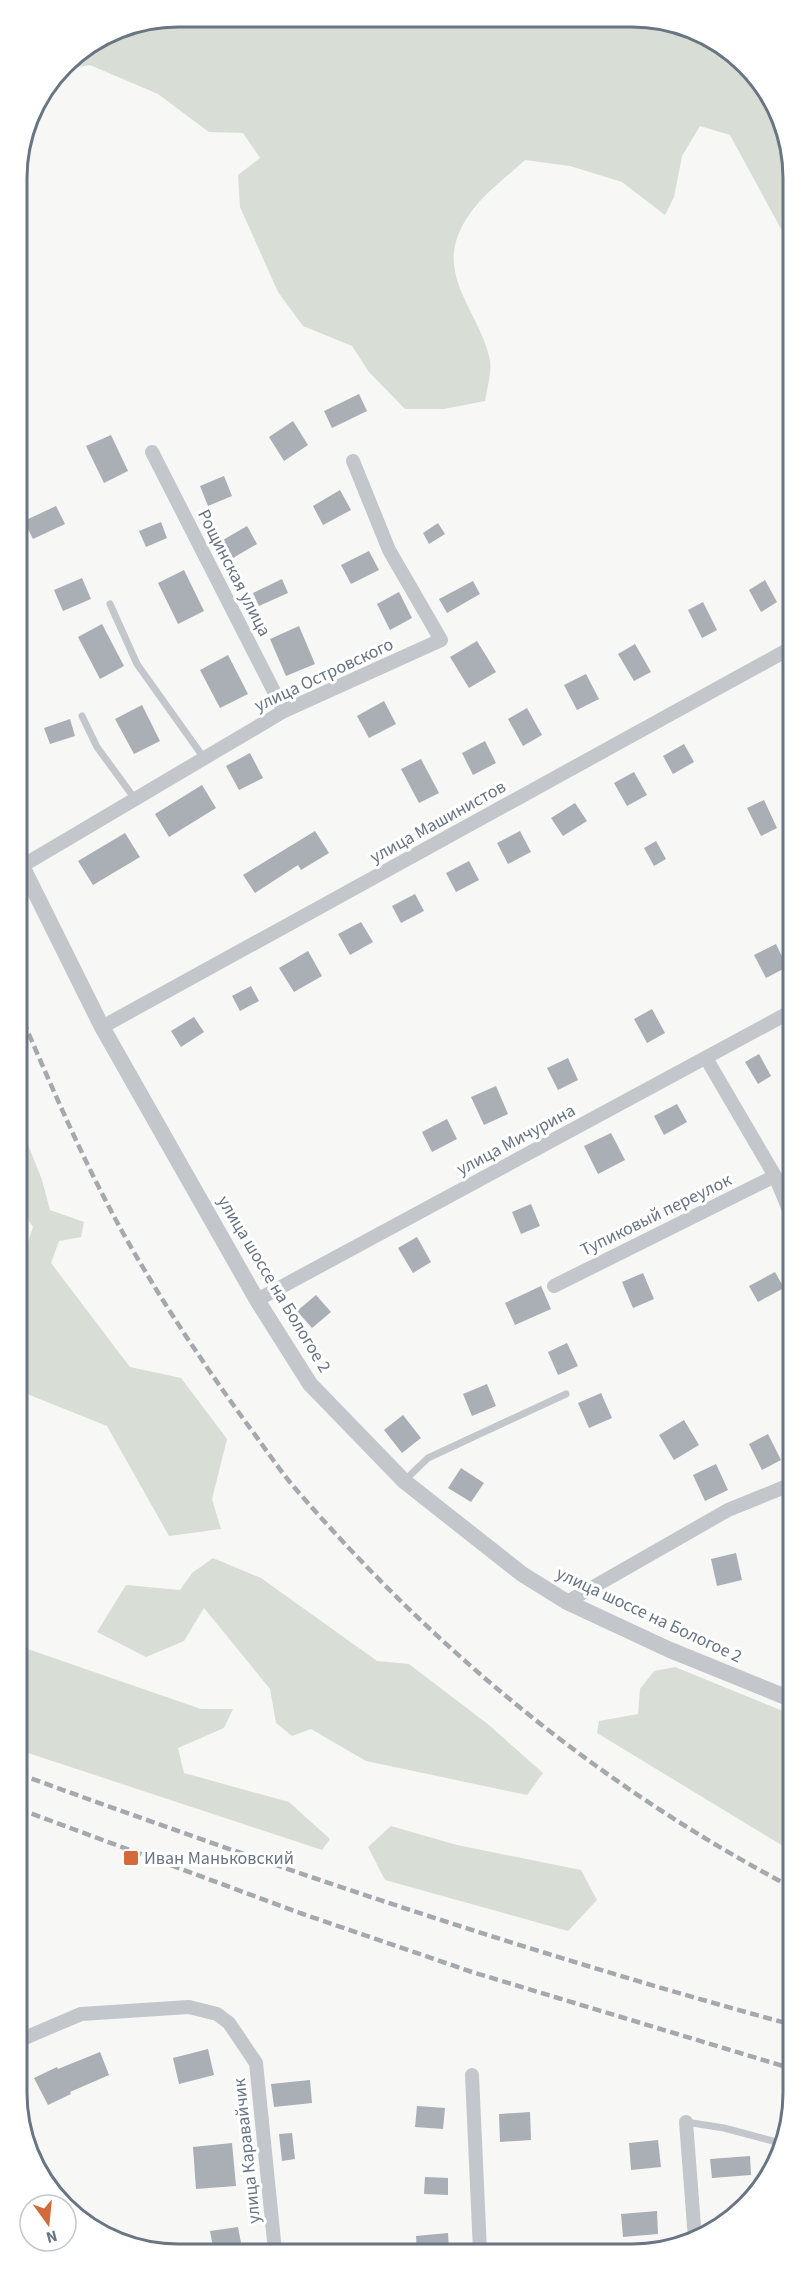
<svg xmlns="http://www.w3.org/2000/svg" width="810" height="2271" font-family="'Source Sans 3',sans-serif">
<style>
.green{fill:#d8ded6}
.building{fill:#a9afb5}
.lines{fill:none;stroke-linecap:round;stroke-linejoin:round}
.service{stroke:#c3c6ca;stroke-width:7}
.minor{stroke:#c3c6ca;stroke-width:14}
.tertiary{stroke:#c3c6ca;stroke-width:16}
.rail{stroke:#a5a9ae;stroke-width:4.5;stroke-dasharray:9 4.5;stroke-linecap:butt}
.poi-dot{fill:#d26a39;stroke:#fff;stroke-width:2}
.labels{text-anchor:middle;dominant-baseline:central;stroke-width:6;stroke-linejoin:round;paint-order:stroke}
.street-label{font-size:18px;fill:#697583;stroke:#fff}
.poi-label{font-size:18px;fill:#697583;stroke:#fff;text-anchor:start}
.rim{fill:none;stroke:#697583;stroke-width:3}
</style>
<rect width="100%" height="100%" fill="#f7f7f5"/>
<g class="green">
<path d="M178,17L664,20L746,64L790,146V241L787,240L730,135L700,126L682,156L674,197L665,215L622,182L570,166L525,160C507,177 483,194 469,215C429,272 479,308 490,360C492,372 487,389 485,401L444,409H405L369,372L352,346L303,326L278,292L240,207L238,175L260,158L243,133L209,132L158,94L90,65L61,70C91,31 133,25 178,17Z"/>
<polygon points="18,1119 42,1180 50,1210 84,1222 81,1237 59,1241 51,1263 130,1367 181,1378 227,1439 212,1499 221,1529 169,1536 107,1426 27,1394 19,1382 18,1263 21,1263 33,1227 18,1204"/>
<polygon points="213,1558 261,1578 377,1661 409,1664 489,1725 543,1773 527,1795 366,1761 311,1729 292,1736 276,1723 270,1689 204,1608 184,1641 146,1657 97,1632 126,1585 180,1590 192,1573"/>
<polygon points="19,1646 201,1709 233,1709 224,1728 178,1748 184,1773 289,1802 330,1839 322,1850 19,1750"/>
<polygon points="675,1667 793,1715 793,1852 597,1733 599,1721 638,1714 640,1689 654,1671"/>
<polygon points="391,1826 457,1845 581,1870 597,1900 568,1931 385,1880 368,1847"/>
</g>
<g class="building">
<polygon points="359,394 367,411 332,428 324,411"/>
<polygon points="293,421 308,445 284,461 269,437"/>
<polygon points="111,435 128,471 104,483 86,446"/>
<polygon points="224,476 232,496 208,506 200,486"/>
<polygon points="340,490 351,510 323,525 313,506"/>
<polygon points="56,506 65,524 33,539 24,521"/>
<polygon points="161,522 167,538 146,547 139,531"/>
<polygon points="438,523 445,534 429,544 423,533"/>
<polygon points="247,526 257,544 233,558 223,540"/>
<polygon points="369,551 379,570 351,584 341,565"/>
<polygon points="184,570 204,611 178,624 158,583"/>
<polygon points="82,578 91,599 63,611 54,590"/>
<polygon points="282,579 288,593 259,606 253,593"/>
<polygon points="765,580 777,602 761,612 749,590"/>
<polygon points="473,581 480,594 447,613 439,599"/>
<polygon points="399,592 412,618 390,630 377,604"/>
<polygon points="703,602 717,630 702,638 688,610"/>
<polygon points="102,624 124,666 100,679 78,637"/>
<polygon points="299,626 315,664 286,676 270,639"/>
<polygon points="477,641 496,672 469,688 450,657"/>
<polygon points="635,644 651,672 634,681 618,654"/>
<polygon points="228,655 248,694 220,708 200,670"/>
<polygon points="586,674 599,699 577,710 564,685"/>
<polygon points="384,701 396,724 369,738 357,716"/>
<polygon points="142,705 160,741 134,754 115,719"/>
<polygon points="527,708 542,735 523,746 508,719"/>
<polygon points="70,719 75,736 50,744 44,728"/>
<polygon points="485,741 496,763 473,775 462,753"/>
<polygon points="684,744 694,762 673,774 663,756"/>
<polygon points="250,753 263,778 239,790 226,766"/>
<polygon points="421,759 439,793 419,803 401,769"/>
<polygon points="634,772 647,795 627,806 614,783"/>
<polygon points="202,785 216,808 169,837 155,814"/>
<polygon points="764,800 777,828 761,836 747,808"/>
<polygon points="575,803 587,821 563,836 551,818"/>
<polygon points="315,831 329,853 301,870 298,865 255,893 243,875"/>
<polygon points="520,831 531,852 508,864 497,843"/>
<polygon points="125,833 140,857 93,885 78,861"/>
<polygon points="656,841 666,859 654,866 644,848"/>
<polygon points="469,861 479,880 456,892 446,873"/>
<polygon points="415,894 424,911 401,923 392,906"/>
<polygon points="361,922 373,942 350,955 338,934"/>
<polygon points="776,944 787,967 766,978 754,955"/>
<polygon points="308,951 322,976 294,992 279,968"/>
<polygon points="251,986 259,1001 240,1011 232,996"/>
<polygon points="652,1009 665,1033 647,1043 634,1019"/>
<polygon points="194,1017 204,1032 181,1047 171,1031"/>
<polygon points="759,1054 771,1076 758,1084 745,1062"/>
<polygon points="568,1058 578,1080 558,1090 547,1068"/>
<polygon points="496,1086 508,1114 484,1125 471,1097"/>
<polygon points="677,1104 687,1122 664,1135 654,1116"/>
<polygon points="447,1119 457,1139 432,1152 422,1132"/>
<polygon points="611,1133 625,1160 598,1174 584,1146"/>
<polygon points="531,1204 540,1226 521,1234 512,1212"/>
<polygon points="417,1237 431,1262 413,1273 398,1248"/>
<polygon points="775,1272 784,1288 758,1302 749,1286"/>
<polygon points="643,1273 654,1299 633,1308 622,1282"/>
<polygon points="541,1286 551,1309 515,1325 505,1303"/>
<polygon points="316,1295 331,1312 312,1328 297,1311"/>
<polygon points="567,1343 578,1366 558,1375 548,1352"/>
<polygon points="487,1384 496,1406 472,1416 463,1394"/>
<polygon points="601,1393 612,1418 589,1428 578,1403"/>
<polygon points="403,1415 421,1438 402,1453 384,1430"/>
<polygon points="684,1420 699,1445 674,1460 659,1435"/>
<polygon points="768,1434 781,1460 762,1470 749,1444"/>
<polygon points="716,1464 728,1490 705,1501 693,1475"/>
<polygon points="461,1468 484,1483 471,1502 448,1488"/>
<polygon points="736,1553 742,1580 717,1586 711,1559"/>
<polygon points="208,2049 214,2075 179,2084 173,2058"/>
<polygon points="100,2052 109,2075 70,2092 71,2094 48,2105 34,2078 57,2067 58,2069"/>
<polygon points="310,2080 312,2103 274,2107 271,2084"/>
<polygon points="417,2106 445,2108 443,2129 415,2127"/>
<polygon points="530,2112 531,2140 500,2142 499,2114"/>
<polygon points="292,2133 295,2159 282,2161 279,2134"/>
<polygon points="658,2140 661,2167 631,2170 629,2143"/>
<polygon points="232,2143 236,2186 196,2189 193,2147"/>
<polygon points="750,2156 751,2175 712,2178 710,2159"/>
<polygon points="425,2177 448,2178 448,2195 424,2194"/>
<polygon points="657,2211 658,2234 623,2237 621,2214"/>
<polygon points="238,2227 241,2243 213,2247 210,2231"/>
<polygon points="448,2233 449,2251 417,2251 416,2236"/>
</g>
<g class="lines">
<g class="service">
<polyline points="110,604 137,664 204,758"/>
<polyline points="82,716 97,747 135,799"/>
<polyline points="405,1480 428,1458 566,1394"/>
<polyline points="686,2122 724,2128 784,2144"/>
</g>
<g class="minor">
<polyline points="152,452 284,711"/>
<polyline points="22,866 284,711 441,640 389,550 353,461"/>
<polyline points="102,1027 791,648"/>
<polyline points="706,1058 775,1176 792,1217"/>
<polyline points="554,1286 775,1176"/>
<polyline points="257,1300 792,1011"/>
<polyline points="567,1602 728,1510 792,1484"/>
<polyline points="20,2040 81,2014 189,2007 217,2014 229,2023 256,2063 275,2251"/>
<polyline points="472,2075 480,2251"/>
<polyline points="686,2122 695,2239"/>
</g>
<polyline class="tertiary" points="18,848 22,866 102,1027 257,1300 310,1384 404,1481 522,1574 567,1602 670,1650 793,1700"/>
<g class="rail">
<path d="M18,1009C51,1085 83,1161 123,1233C160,1299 202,1362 247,1424C263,1445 277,1467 294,1487C435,1651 601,1787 793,1888"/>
<path d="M19,1774C274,1867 531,1954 793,2025"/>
<polyline points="19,1809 300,1913 472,1972 793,2069"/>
</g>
</g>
<rect class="poi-dot" x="123" y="1850" width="16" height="16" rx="3"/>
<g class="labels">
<g class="street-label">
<text transform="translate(234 573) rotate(63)">Рощинская улица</text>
<text transform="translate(324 675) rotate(-25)">улица Островского</text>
<text transform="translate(438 822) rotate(-29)">улица Машинистов</text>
<text transform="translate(516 1140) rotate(-28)">улица Мичурина</text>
<text transform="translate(656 1215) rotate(-26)">Тупиковый переулок</text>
<text transform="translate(274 1284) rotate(59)">улица шоссе на Бологое 2</text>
<text transform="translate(649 1615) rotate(25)">улица шоссе на Бологое 2</text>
<text transform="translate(247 2151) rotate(-96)">улица Каравайчик</text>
</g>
<g class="poi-label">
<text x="144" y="1858">Иван Маньковский</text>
</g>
</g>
<path d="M0 0H810V2271H0ZM178 27H632A151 151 0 0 1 783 178V2093A151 151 0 0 1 632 2244H178A151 151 0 0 1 27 2093V178A151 151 0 0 1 178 27Z" fill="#fff" fill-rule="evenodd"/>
<path class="rim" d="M178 27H632A151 151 0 0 1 783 178V2093A151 151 0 0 1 632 2244H178A151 151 0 0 1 27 2093V178A151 151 0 0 1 178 27Z"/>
<g transform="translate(48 2223) rotate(165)"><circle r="28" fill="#ffffff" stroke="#c3c8cd" stroke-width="1.5"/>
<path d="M0-4.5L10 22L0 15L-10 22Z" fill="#d26a39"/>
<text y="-9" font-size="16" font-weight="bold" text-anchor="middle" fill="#697583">N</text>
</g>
</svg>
